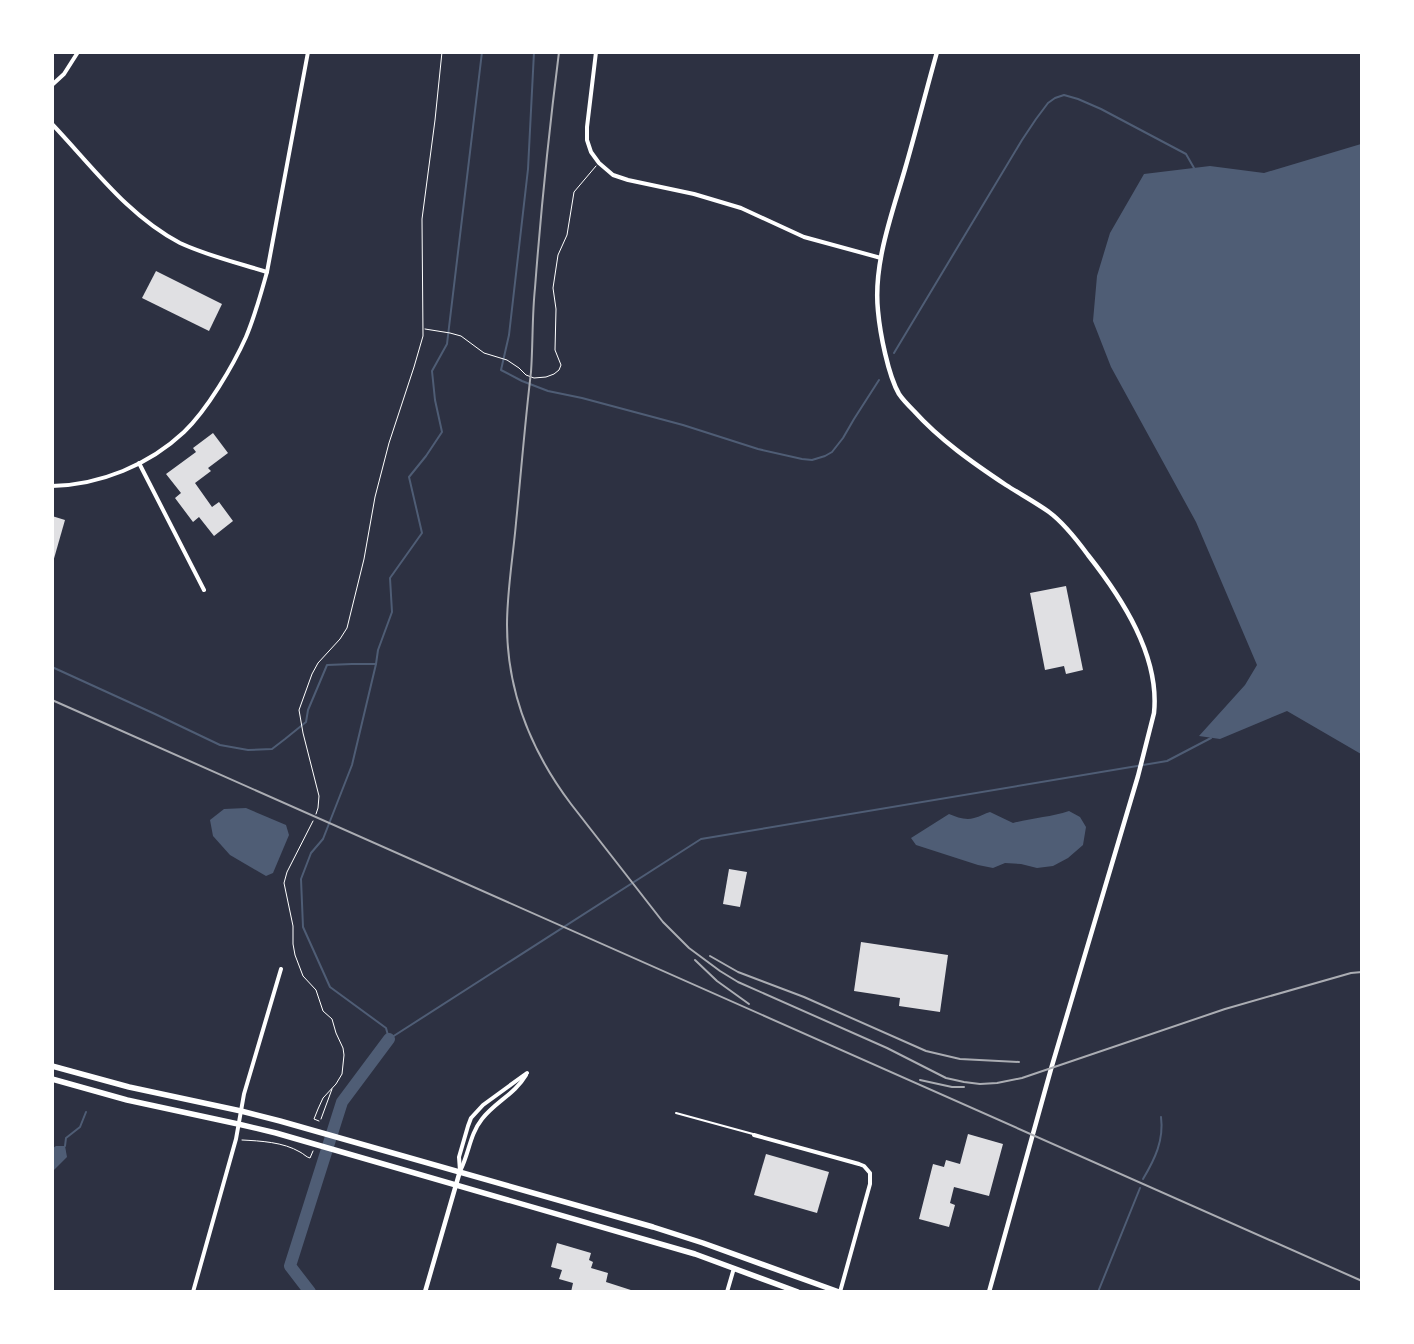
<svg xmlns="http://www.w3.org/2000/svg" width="1414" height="1344" font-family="Helvetica,sans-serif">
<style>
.water{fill:#4f5d75}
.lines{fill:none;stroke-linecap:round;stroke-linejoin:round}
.stream{stroke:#4f5d75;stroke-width:2}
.river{stroke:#4f5d75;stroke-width:12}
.building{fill:#e0e0e3}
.path{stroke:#fff;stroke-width:1}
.service{stroke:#fff;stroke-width:2}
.minor{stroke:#fff;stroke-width:4}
.tertiary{stroke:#fff;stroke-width:4.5}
.primary{stroke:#fff;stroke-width:5.5}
.rail{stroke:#abadb3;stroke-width:2}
</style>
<rect width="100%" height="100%" fill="#2d3142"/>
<g class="water">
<polygon points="1361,144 1361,754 1287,711 1220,739 1199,736 1245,685 1257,665 1196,522 1111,367 1093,321 1097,276 1110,233 1144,174 1210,166 1264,173"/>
<polygon points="246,808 286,825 289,835 273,873 266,876 230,855 213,836 210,820 224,809"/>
<path d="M1069,811L1080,817L1086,827L1083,845L1068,858L1053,866L1037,868L1021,864L1005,863L993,868L978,865L916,845L911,838L949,814C957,817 966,821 974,818C980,817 985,813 990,812L1013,823C1032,818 1051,817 1069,811Z"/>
<polygon points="56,1146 65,1146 67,1157 53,1171 53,1148"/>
</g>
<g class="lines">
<g class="stream">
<polyline points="482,52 447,344 432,371 435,400 442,432 426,456 409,477 422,533 390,578 392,612 378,650 376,664 352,765 323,839 311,853 301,879 303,927 330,987 386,1028 389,1039 701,839 1167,761 1211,738"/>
<polyline points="534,52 528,169 509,335 501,370 522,381 548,391 582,398 683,425 758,449 802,459 812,460 825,456 832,452 843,438 854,419 879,380"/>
<polyline points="894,353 1022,140 1036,119 1048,103 1055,98 1064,95 1078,99 1101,109 1186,154 1194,168"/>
<polyline points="52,667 155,714 220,745 248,750 272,749 285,739 306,722 308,710 327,665 352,664 376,664"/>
<polyline points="65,1146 66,1138 80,1127 86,1112"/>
<path d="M1143,1179C1155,1159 1164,1140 1161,1117"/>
<polyline points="1098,1292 1140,1188"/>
</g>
<polyline class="river" points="310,1292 290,1266 342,1102 389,1039"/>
</g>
<g class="building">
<polygon points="156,271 222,304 209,331 142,298"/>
<polygon points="213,433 228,453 208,468 211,471 195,483 212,507 219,502 233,521 214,536 199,517 193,522 175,498 181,493 166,474 196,452 193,448"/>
<polygon points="52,516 65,520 53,562 52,562"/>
<polygon points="1066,586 1083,670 1066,674 1064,666 1045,670 1030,593"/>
<polygon points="729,869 747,872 740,907 723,904"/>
<polygon points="861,942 948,955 940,1012 899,1006 900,998 854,991"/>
<polygon points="968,1134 1003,1144 989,1196 954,1187 950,1203 955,1205 949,1227 919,1219 933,1164 944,1167 946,1160 960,1164"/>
<polygon points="766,1154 829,1172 817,1213 754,1195"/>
<polygon points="557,1243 591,1253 589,1260 593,1262 591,1268 608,1273 606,1282 637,1292 571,1292 573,1283 559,1279 562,1270 551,1267"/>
</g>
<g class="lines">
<g class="path">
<polyline points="425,329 450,333 461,336 484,353 507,360 519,368 526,375 534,378 546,377 554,374 559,370 561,365 555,350 556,309 553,288 558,255 567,235 574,192 596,166"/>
<polyline points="316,814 318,808 319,796 303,733 299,710 312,674 318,663 340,639 347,628 364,559 375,497 389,443 414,367 423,336 422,219 435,120 442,52"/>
<polyline points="313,821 287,872 284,883 293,926 293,944 295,955 303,976 316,990 323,1011 332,1019 336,1033 343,1048 344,1055 342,1074 336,1084 323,1098 318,1109 314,1119 319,1121"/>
<polyline points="321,1119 332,1089"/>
<path d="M242,1140C261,1141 283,1142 300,1152C304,1154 306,1157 310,1158L313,1151"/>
</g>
<polyline class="service" points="676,1113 753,1134"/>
<g class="minor">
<polyline points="596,52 587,127 587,140 591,152 599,163 613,175 628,180 694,194 741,208 804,237 881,258"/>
<polyline points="52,85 64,74 78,52"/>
<path d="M52,124C92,166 128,216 180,243C208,256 238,263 267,272"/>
<polyline points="139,463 204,590"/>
<path d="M52,486C100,485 149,465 184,432C207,410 233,366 246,337C255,316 261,293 267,272L308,52"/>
<polyline points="754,1135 859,1164 864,1166 870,1173 870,1184 840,1292"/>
<path d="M461,1169C469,1153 470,1134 482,1119C495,1102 515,1094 526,1075"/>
<polyline points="460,1171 459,1157 468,1126 471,1118 483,1105 527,1073"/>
<polyline points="193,1292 236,1139 244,1094 281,969"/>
<polyline points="727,1292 734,1268"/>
</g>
<g class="tertiary">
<path d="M937,52C926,91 916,131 905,169C892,214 873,264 878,311C880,333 888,375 899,394C903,400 909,406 914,411C940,440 973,463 1006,485C1020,494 1035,502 1049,512C1064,523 1077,540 1088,555C1122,598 1160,656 1154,713L1138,776L1051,1069L989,1292"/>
<polyline points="425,1292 460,1171"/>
</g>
<g class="primary">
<polyline points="52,1066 129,1087 241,1111 280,1121 653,1227 703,1243 839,1292"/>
<polyline points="52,1079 127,1100 238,1124 276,1133 695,1254 798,1292"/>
</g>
<g class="rail">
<path d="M559,52C549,131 541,209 535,288C532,316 533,344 531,372C525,422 521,473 516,523C513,557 507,591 507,625C507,692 531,751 571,804L663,922L689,948L720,971L738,982L887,1048L946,1078L964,1082L980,1084L997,1083L1022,1078L1225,1009L1351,973L1362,972"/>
<polyline points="52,700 1362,1281"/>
<polyline points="710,956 738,972 804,997 926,1051 960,1059 1019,1062"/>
<polyline points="695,960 717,981 749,1004"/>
<polyline points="920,1080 952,1087 964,1087"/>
</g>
</g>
<rect width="1414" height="1344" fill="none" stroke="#ffffff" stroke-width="108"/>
</svg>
